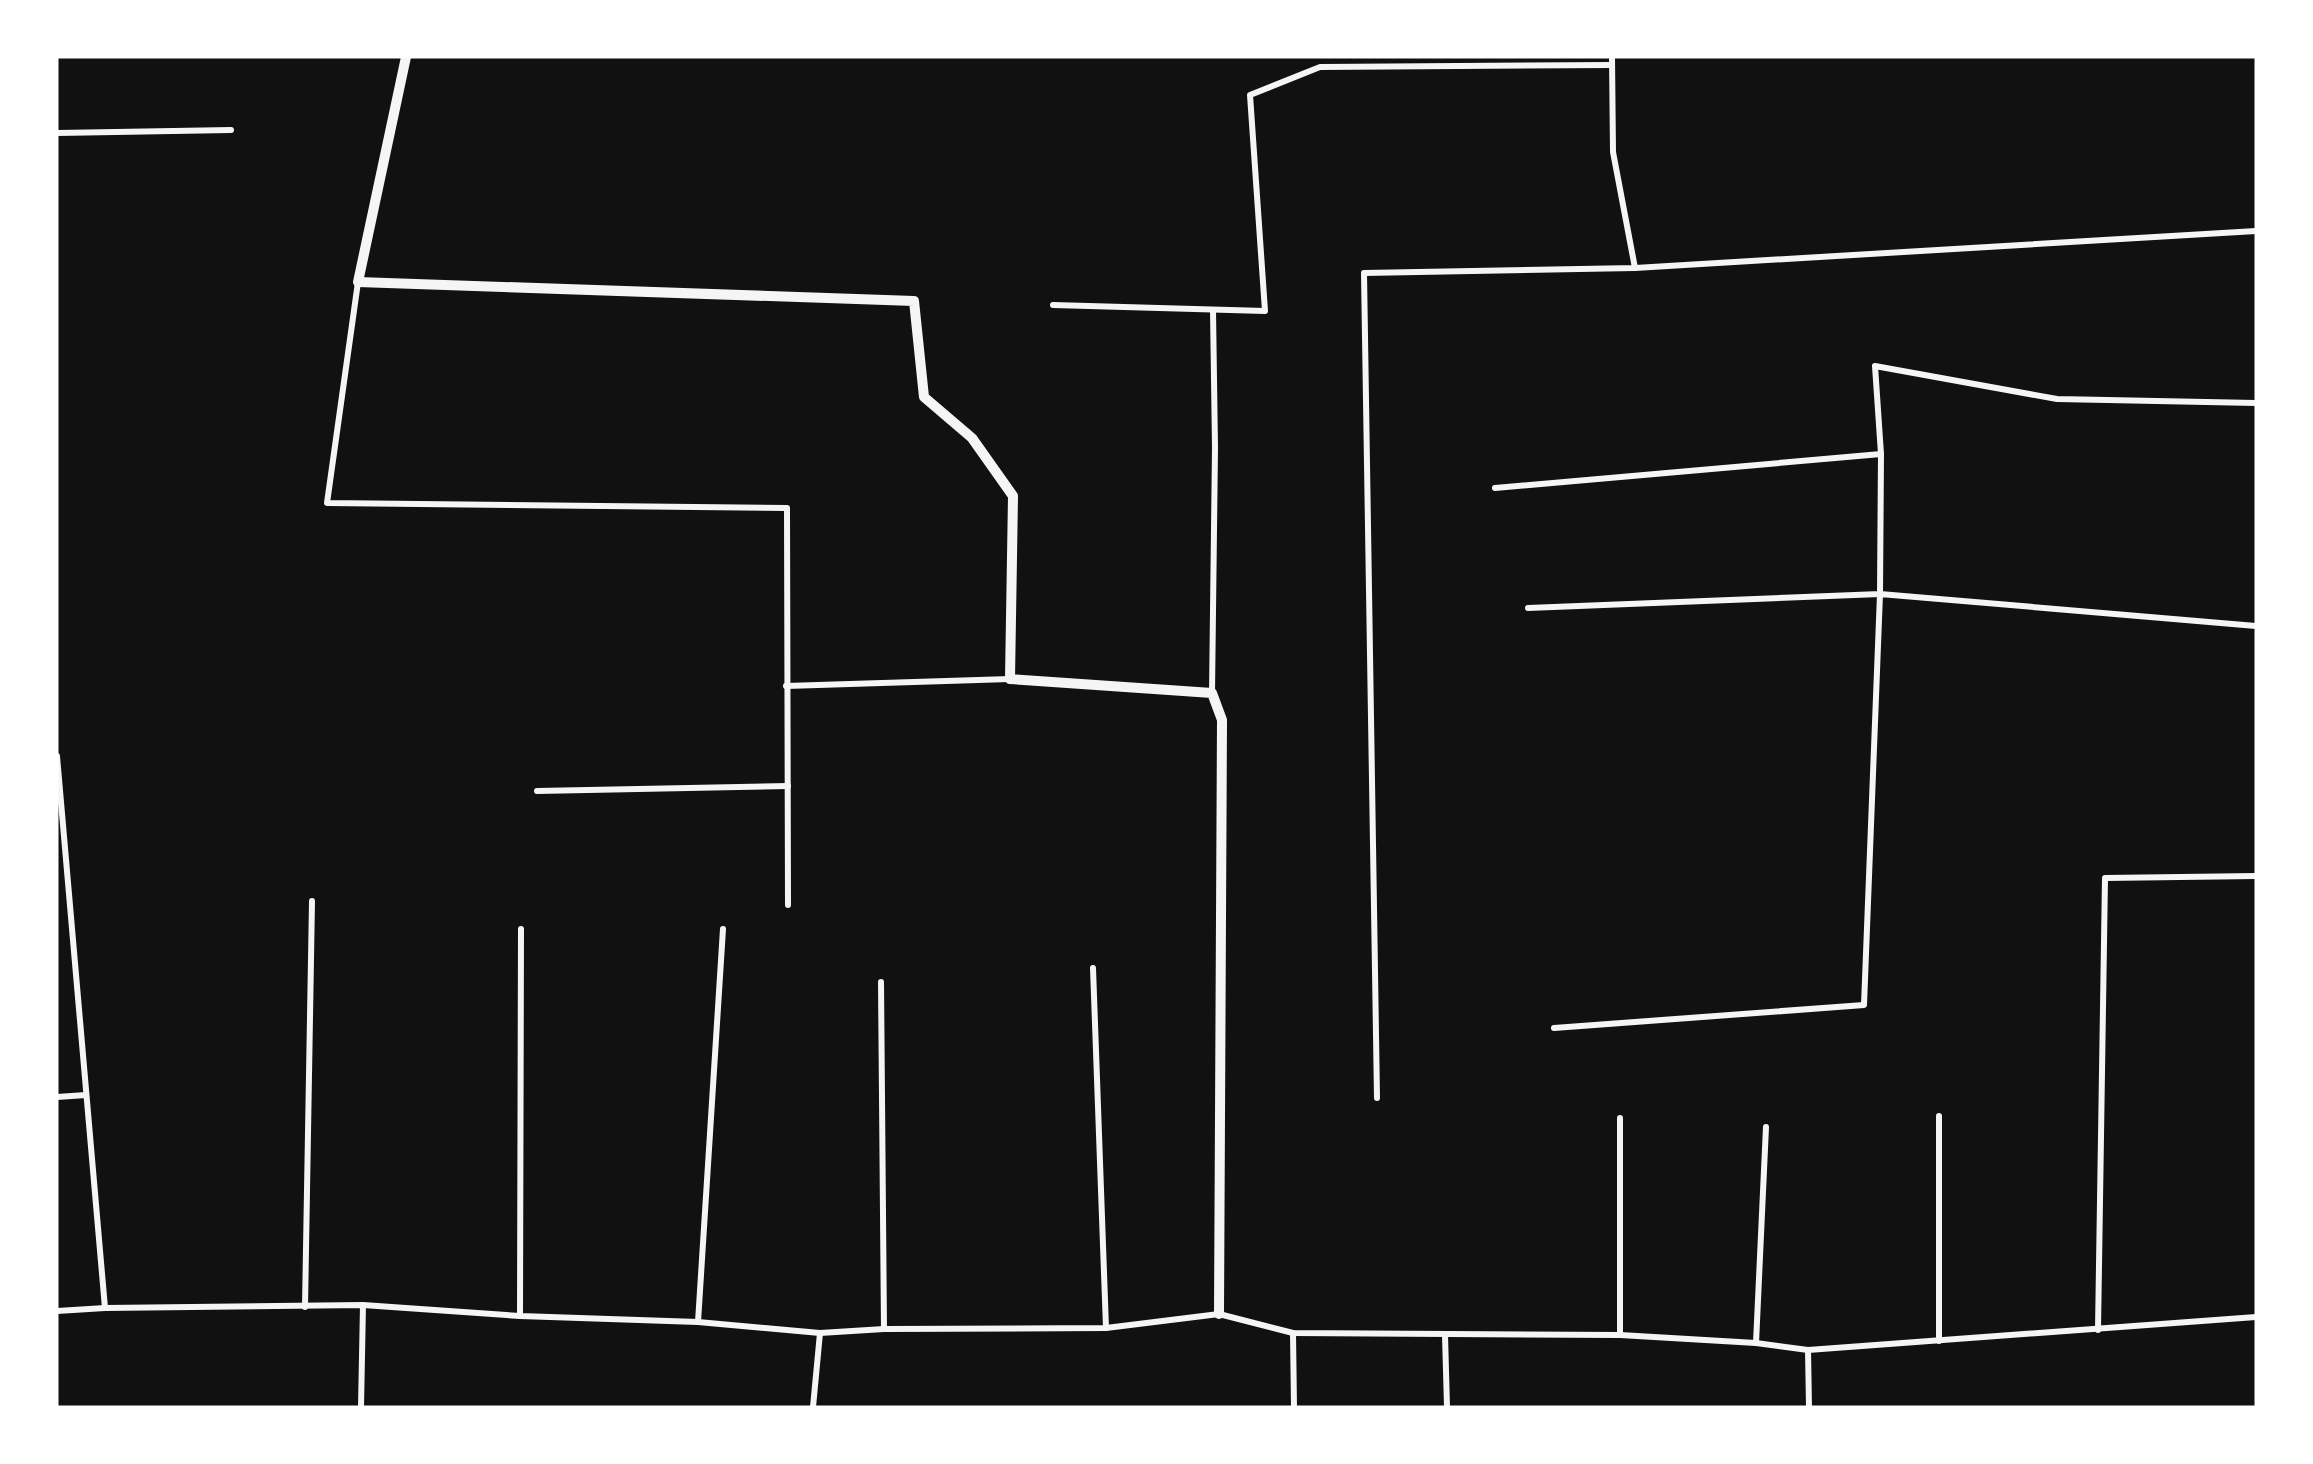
<svg xmlns="http://www.w3.org/2000/svg" width="2313" height="1464" font-family="'Golos Text',sans-serif">
<style>
.lines{fill:none;stroke-linecap:round;stroke-linejoin:round}
.minor{stroke:#f5f5f5;stroke-width:6}
.tertiary{stroke:#f5f5f5;stroke-width:10}
</style>
<rect width="100%" height="100%" fill="#111"/>
<g class="lines">
<g class="minor">
<polyline points="1612,57 1613,152 1635,268"/>
<polyline points="57,133 231,130"/>
<polyline points="358,282 327,503 787,508 788,905"/>
<polyline points="1053,305 1265,311 1250,95 1320,67 1612,65"/>
<polyline points="1495,488 1881,454"/>
<polyline points="1528,608 1880,594 1881,454 1875,366 2057,399 2256,403"/>
<polyline points="786,686 1010,679"/>
<polyline points="1212,693 1215,448 1213,310"/>
<polyline points="57,756 105,1308"/>
<polyline points="537,791 788,786"/>
<polyline points="1093,968 1106,1328"/>
<polyline points="881,982 884,1329"/>
<polyline points="1554,1028 1864,1005 1880,594 2256,626"/>
<polyline points="57,1097 86,1095"/>
<polyline points="1377,1098 1364,273 1635,268 2256,231"/>
<polyline points="305,1307 312,901"/>
<polyline points="57,1311 105,1308 363,1305 520,1316 698,1322 820,1333 884,1329 1106,1328 1219,1314 1293,1333 1620,1335 1756,1343 1808,1350 2256,1317"/>
<polyline points="520,1316 521,929"/>
<polyline points="698,1322 723,929"/>
<polyline points="2098,1330 2105,878 2256,876"/>
<polyline points="1293,1333 1294,1407"/>
<polyline points="1445,1335 1447,1407"/>
<polyline points="1620,1335 1620,1118"/>
<polyline points="1939,1341 1939,1116"/>
<polyline points="1756,1343 1766,1127"/>
<polyline points="1808,1350 1809,1407"/>
<polyline points="361,1407 363,1305"/>
<polyline points="813,1407 820,1333"/>
</g>
<polyline class="tertiary" points="406,57 358,282 914,301 924,397 972,438 1013,496 1010,679 1212,693 1222,720 1219,1314"/>
</g>
<rect width="2313" height="1464" fill="none" stroke="#ffffff" stroke-width="117"/>
</svg>
